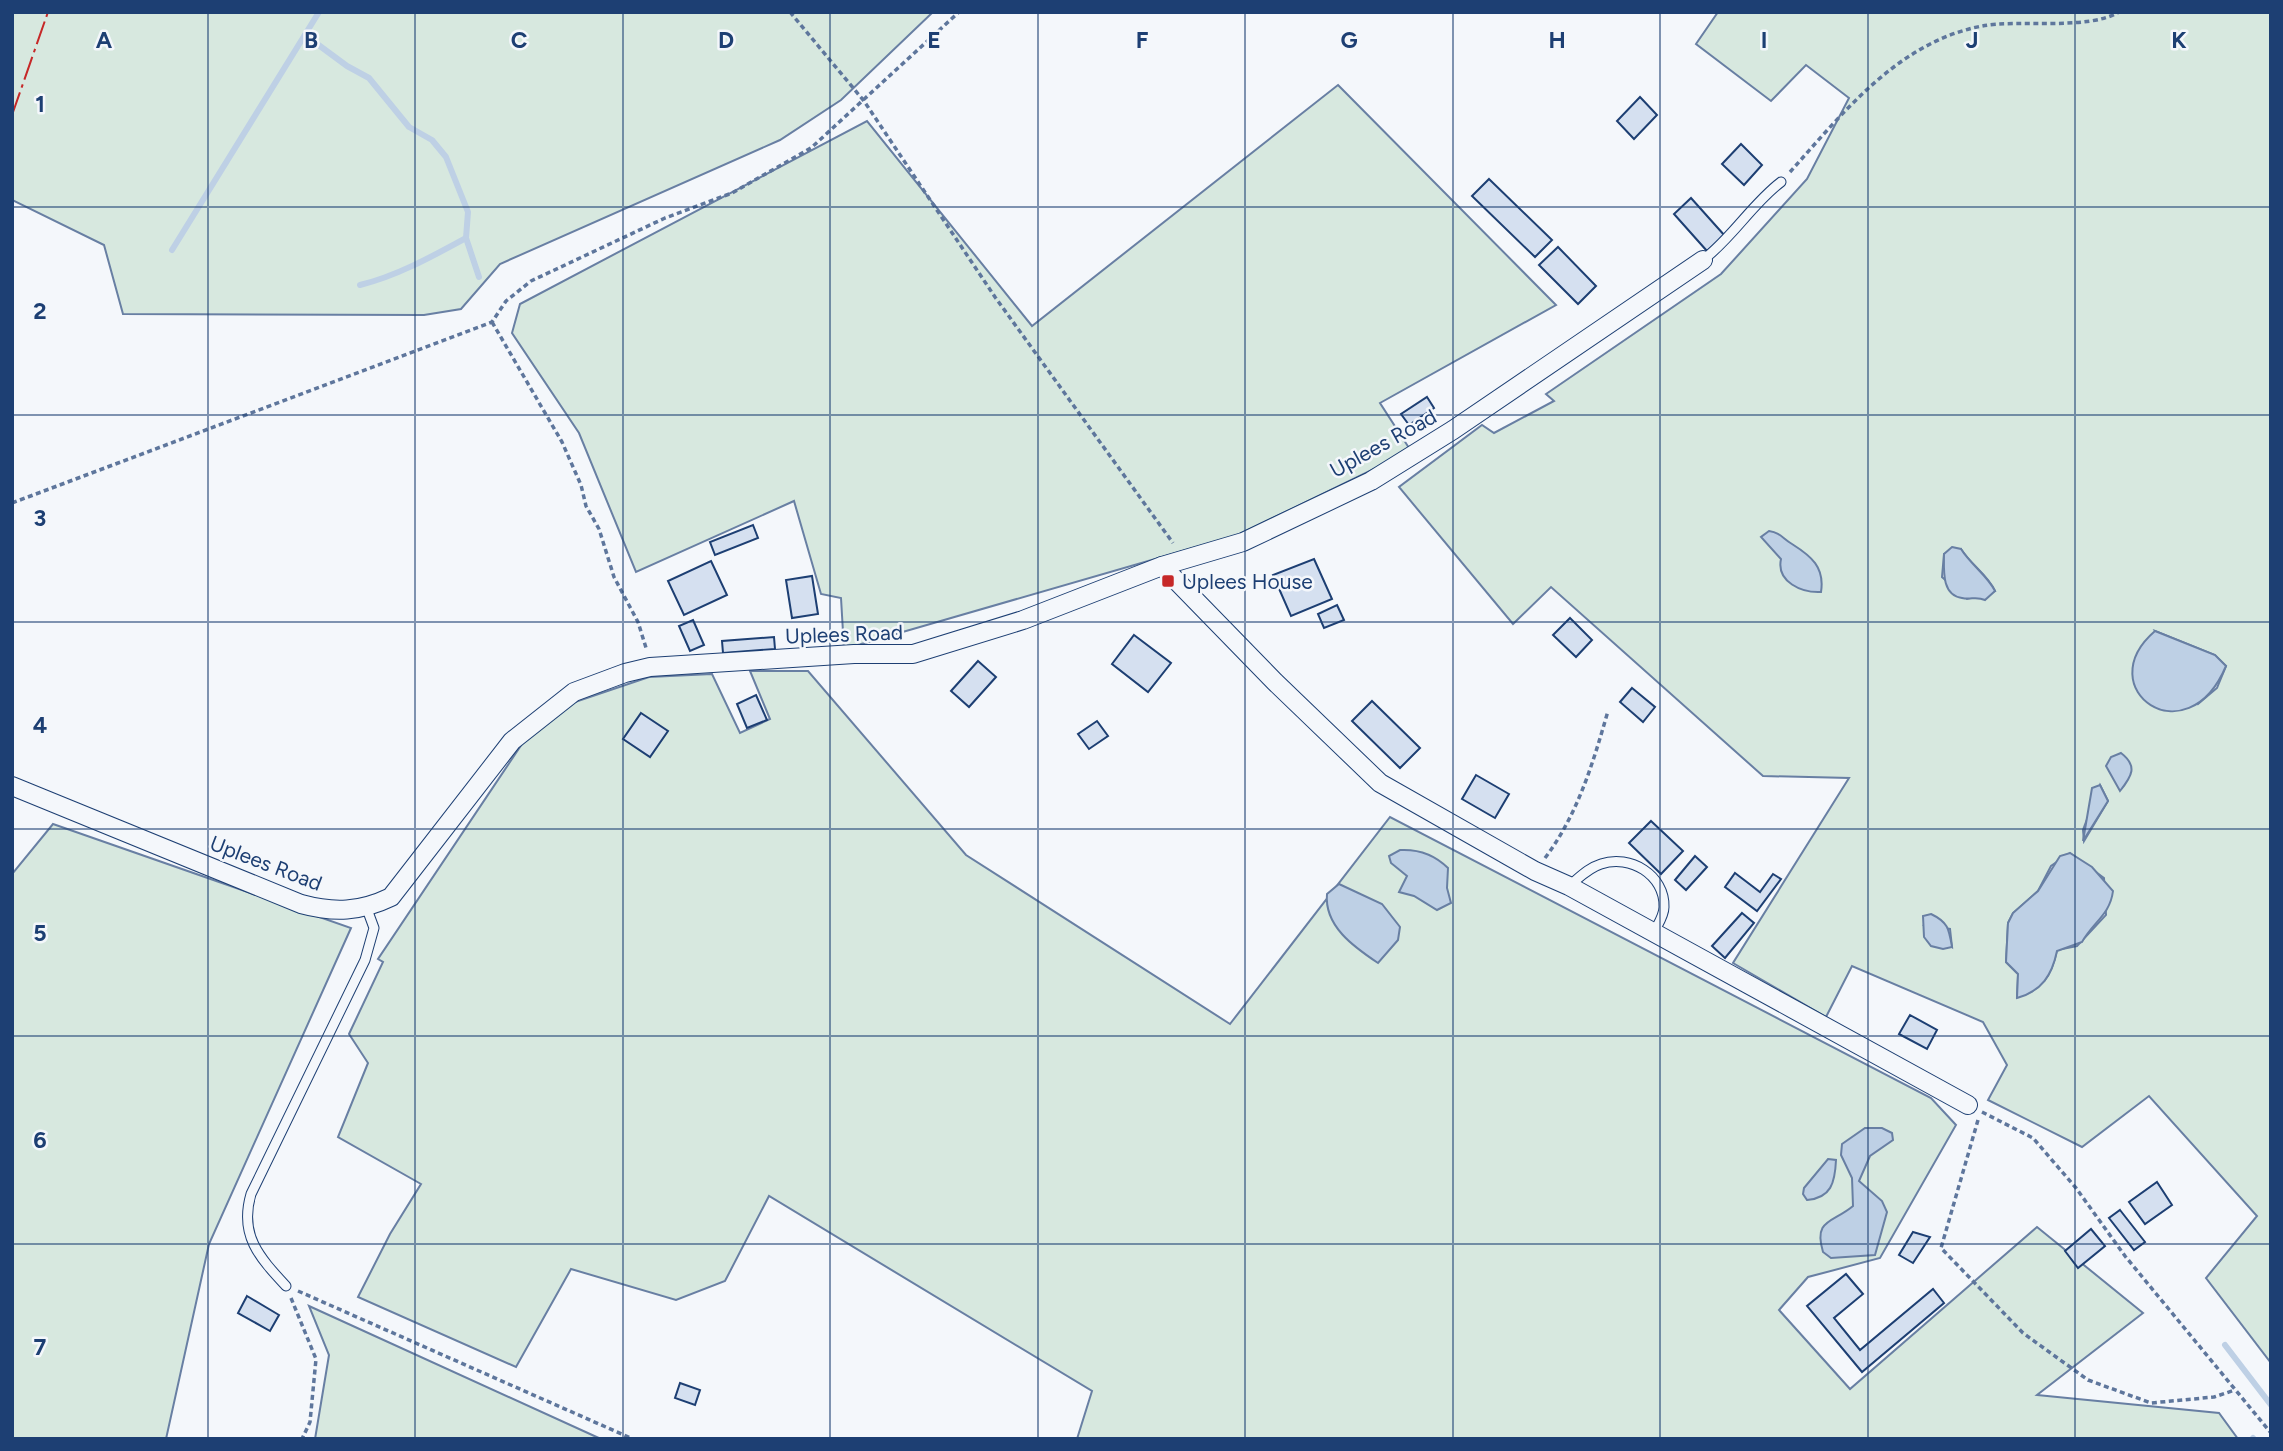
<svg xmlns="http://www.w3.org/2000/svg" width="2283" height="1451" font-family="Figtree,sans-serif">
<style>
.green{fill:#d7e8df;stroke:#687fa3;stroke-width:2;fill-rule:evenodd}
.water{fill:#bed0e5;stroke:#687fa3;stroke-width:2}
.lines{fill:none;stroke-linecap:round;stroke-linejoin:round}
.stream{stroke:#bed0e5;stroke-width:6}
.building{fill:#d5e0f0;stroke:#1d3f73;stroke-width:2}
.service-casing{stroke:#1d3f73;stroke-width:11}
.minor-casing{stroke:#1d3f73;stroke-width:20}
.path{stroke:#5e769c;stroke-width:3.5;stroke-dasharray:5 3.5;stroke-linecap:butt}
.service{stroke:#f4f7fb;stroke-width:9}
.minor{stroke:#f4f7fb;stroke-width:18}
.power{stroke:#c62828;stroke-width:2;stroke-dasharray:24 5 3.5 5;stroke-linecap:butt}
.grid{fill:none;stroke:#1d3f73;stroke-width:2;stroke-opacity:0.55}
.poi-dot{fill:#c62828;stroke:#f4f7fb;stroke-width:2.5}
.labels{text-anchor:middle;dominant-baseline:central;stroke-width:5;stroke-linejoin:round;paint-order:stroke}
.street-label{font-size:21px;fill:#1d3f73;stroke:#f4f7fb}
.poi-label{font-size:21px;fill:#1d3f73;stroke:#f4f7fb;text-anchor:start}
.grid-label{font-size:23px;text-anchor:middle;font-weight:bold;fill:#1d3f73;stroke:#f4f7fb;stroke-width:5;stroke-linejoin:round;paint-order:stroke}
</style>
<rect width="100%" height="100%" fill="#f4f7fb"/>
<g class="green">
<polygon points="12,12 933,12 841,100 780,140 500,264 461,309 424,315 123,314 104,245 12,200"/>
<path d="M1718,12H2271V1363L2206,1278L2257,1216L2149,1096L2082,1147L1988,1100L2007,1065L1983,1022L1852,966L1826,1017L1733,963L1849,778L1763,776L1551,587L1513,624L1399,487L1482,425L1494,433L1554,401L1546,394L1721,274L1807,179L1849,98L1806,65L1771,101L1696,44ZM1961,549C1971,565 1988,575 1995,591L1967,599L1942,577L1944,554ZM2155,631L2215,655L2226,666L2217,688L2198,704ZM2100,785L2108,801L2084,841L2083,830ZM2070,853L2104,878L2106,915L2077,946L2057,950C2052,975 2042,991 2017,997L2018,974L2006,962L2008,923L2013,913L2038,891L2051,866ZM1923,925L1950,929L1952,947Z"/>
<polygon points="1338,85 1556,305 1380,403 1411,451 1238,535 844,649 841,598 821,594 794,501 636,572 579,433 512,333 520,304 867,121 1032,326"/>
<polygon points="750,671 808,671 966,855 1230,1024 1390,817 1931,1098 1956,1125 1880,1258 1808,1277 1779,1310 1850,1389 2037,1227 2143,1313 2037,1395 2219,1413 2238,1439 1077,1439 1092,1391 769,1196 725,1281 676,1300 571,1269 516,1367 358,1297 390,1234 421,1184 338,1137 368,1063 349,1034 383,962 378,959 528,735 569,704 649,677 712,674 740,733 770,719"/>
<polygon points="53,824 351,928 209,1244 166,1439 12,1439 12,874"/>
<polygon points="309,1306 601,1439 315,1439 329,1355"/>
</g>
<g class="water">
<path d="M1769,531C1781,533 1782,538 1792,544C1811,556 1825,567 1821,592C1802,593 1776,582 1781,559L1761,537Z"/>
<path d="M1952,547L1961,549C1971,565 1987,575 1995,591L1985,600C1976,596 1971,600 1962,598C1941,595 1944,569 1944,554Z"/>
<path d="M2155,631L2215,655L2226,666C2187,759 2088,689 2155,631Z"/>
<path d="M2121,753C2138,766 2132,776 2120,791L2106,766L2111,757Z"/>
<polygon points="2100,785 2108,801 2083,841 2092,788"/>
<path d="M1400,850C1418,849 1435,855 1448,868L1447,888L1451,903L1437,910L1414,896L1399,892L1407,876L1391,863L1389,856Z"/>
<path d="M2070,853L2092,867L2113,891C2110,915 2093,922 2082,942L2057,951C2052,975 2042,991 2017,998L2018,974L2006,962L2008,923L2013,913L2038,891L2060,856Z"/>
<path d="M1339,884L1382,904L1400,927L1398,940L1378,963C1354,947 1324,926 1327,894Z"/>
<path d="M1931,914C1948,922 1949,929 1952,947L1943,949L1931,946L1924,937L1923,916Z"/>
<path d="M1865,1128H1882L1892,1133L1893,1140L1870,1156L1859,1181L1882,1201L1887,1212L1875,1255L1831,1258L1823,1252C1813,1219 1833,1223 1853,1206L1852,1178L1841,1155L1842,1144Z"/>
<path d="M1828,1159L1836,1160C1835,1183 1831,1198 1807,1200L1803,1194L1804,1188Z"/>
</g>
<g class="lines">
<g class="stream">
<polyline points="305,35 347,66 369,78 409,127 432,140 446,157 468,212 466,238 479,277"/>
<polyline points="172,250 319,12"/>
<path d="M360,285C397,276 433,256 466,238"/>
<polyline points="2225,1345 2271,1405"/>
<polyline points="2253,1438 2254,1439"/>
</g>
</g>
<g class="building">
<polygon points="1640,97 1657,115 1634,139 1617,121"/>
<polygon points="1741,144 1762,165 1744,185 1722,164"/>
<polygon points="1489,179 1552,240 1535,257 1472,196"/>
<polygon points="1691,198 1725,236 1707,251 1674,214"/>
<polygon points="1558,247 1596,286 1578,304 1539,265"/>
<polygon points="1427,397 1434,408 1409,425 1401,414"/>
<polygon points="753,525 758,538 715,555 710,542"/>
<polygon points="1314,559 1332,599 1291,616 1273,575"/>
<polygon points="711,561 727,595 684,615 668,581"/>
<polygon points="812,576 818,614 792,618 786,580"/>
<polygon points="1337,605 1344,620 1324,628 1318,614"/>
<polygon points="1570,618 1592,640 1576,657 1553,635"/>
<polygon points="693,620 704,645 690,651 679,626"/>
<polygon points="1134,635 1171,663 1148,692 1112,664"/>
<polygon points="774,637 775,649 723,653 722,641"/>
<polygon points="978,661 996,677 969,707 951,691"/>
<polygon points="1632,688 1655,707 1643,722 1620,702"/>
<polygon points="756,695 767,720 747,728 737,704"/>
<polygon points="1372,701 1420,748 1400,768 1352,721"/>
<polygon points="641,713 668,731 650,757 623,739"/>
<polygon points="1097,721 1108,736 1089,749 1078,734"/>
<polygon points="1476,775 1509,794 1495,818 1462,799"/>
<polygon points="1651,821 1683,851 1661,874 1629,843"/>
<polygon points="1695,856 1707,867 1686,890 1675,880"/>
<polygon points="1735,873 1760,892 1773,874 1781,879 1757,911 1725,887"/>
<polygon points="1742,913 1754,923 1725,958 1712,946"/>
<polygon points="1910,1015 1937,1030 1927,1049 1899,1034"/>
<polygon points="2157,1182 2172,1205 2145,1224 2129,1202"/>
<polygon points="2120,1210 2145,1242 2134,1250 2109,1218"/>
<polygon points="2091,1229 2105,1246 2078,1268 2065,1251"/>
<polygon points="1913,1232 1930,1237 1913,1263 1899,1255"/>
<polygon points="1846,1274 1863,1294 1834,1318 1860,1350 1933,1289 1944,1303 1862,1372 1807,1306"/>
<polygon points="247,1296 279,1315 270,1331 238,1313"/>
<polygon points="680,1383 700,1390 695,1405 675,1398"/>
</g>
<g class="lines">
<defs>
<g id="service">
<path d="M1703,260C1733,237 1752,204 1781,182"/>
<path d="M1569,886C1579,878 1588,868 1601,864C1630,854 1665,875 1664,907C1664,916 1658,924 1654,932"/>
<path d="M286,1286C259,1257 239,1235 251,1194L365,960L374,928L367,909"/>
</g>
<g id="minor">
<polyline points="1162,566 1275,682 1380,783 1535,871 1569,886 1968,1105"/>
<path d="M12,786L301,904C334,913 360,912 391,897L512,741L574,692L625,673L650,667L854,654H913L1023,620L1162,566L1243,542L1371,481L1453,430L1703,260"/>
</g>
</defs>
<use href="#service" class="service-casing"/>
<use href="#minor" class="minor-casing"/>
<g class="path">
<polyline points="790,12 864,101 995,297 1173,543"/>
<path d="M1790,172C1843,113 1898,42 1982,26C2018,19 2087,31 2119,12"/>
<polyline points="492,322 562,442 581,485 586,506 599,529 614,577 638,622 647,651"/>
<polyline points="12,503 492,322 506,301 531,281 665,218 732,193 811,148 959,12"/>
<path d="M1545,858C1578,814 1593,763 1608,711"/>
<polyline points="1982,1112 2033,1138 2076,1188 2125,1256 2271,1433"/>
<polyline points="1978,1120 1941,1248 2023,1333 2088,1380 2151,1403 2214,1397 2235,1390"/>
<polyline points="298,1291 633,1439"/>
<polyline points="291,1298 316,1359 310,1422 302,1439"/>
</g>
<use href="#service" class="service"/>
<use href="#minor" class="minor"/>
<polyline class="power" points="12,115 48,12"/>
</g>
<path class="grid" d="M208,12V1439M415,12V1439M623,12V1439M830,12V1439M1038,12V1439M1245,12V1439M1453,12V1439M1660,12V1439M1868,12V1439M2075,12V1439M12,207H2271M12,415H2271M12,622H2271M12,829H2271M12,1036H2271M12,1244H2271"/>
<rect class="poi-dot" x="1161" y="574" width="14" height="14" rx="3.5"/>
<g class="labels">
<g class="street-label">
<text transform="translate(1383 443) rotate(-29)">Uplees Road</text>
<text transform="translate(844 634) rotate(-2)">Uplees Road</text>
<text transform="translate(266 863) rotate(21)">Uplees Road</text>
</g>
<g class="poi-label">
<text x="1182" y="581">Uplees House</text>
</g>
</g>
<g class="grid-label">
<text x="104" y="48">A</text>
<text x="311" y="48">B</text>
<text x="519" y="48">C</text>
<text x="726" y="48">D</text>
<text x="934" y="48">E</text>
<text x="1142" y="48">F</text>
<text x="1349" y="48">G</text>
<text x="1557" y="48">H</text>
<text x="1764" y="48">I</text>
<text x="1972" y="48">J</text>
<text x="2179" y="48">K</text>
<text x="40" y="112">1</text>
<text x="40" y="319">2</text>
<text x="40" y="526">3</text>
<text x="40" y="733">4</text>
<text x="40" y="941">5</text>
<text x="40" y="1148">6</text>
<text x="40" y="1355">7</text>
</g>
<rect width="2283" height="1451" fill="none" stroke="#1d3f73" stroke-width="28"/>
</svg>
